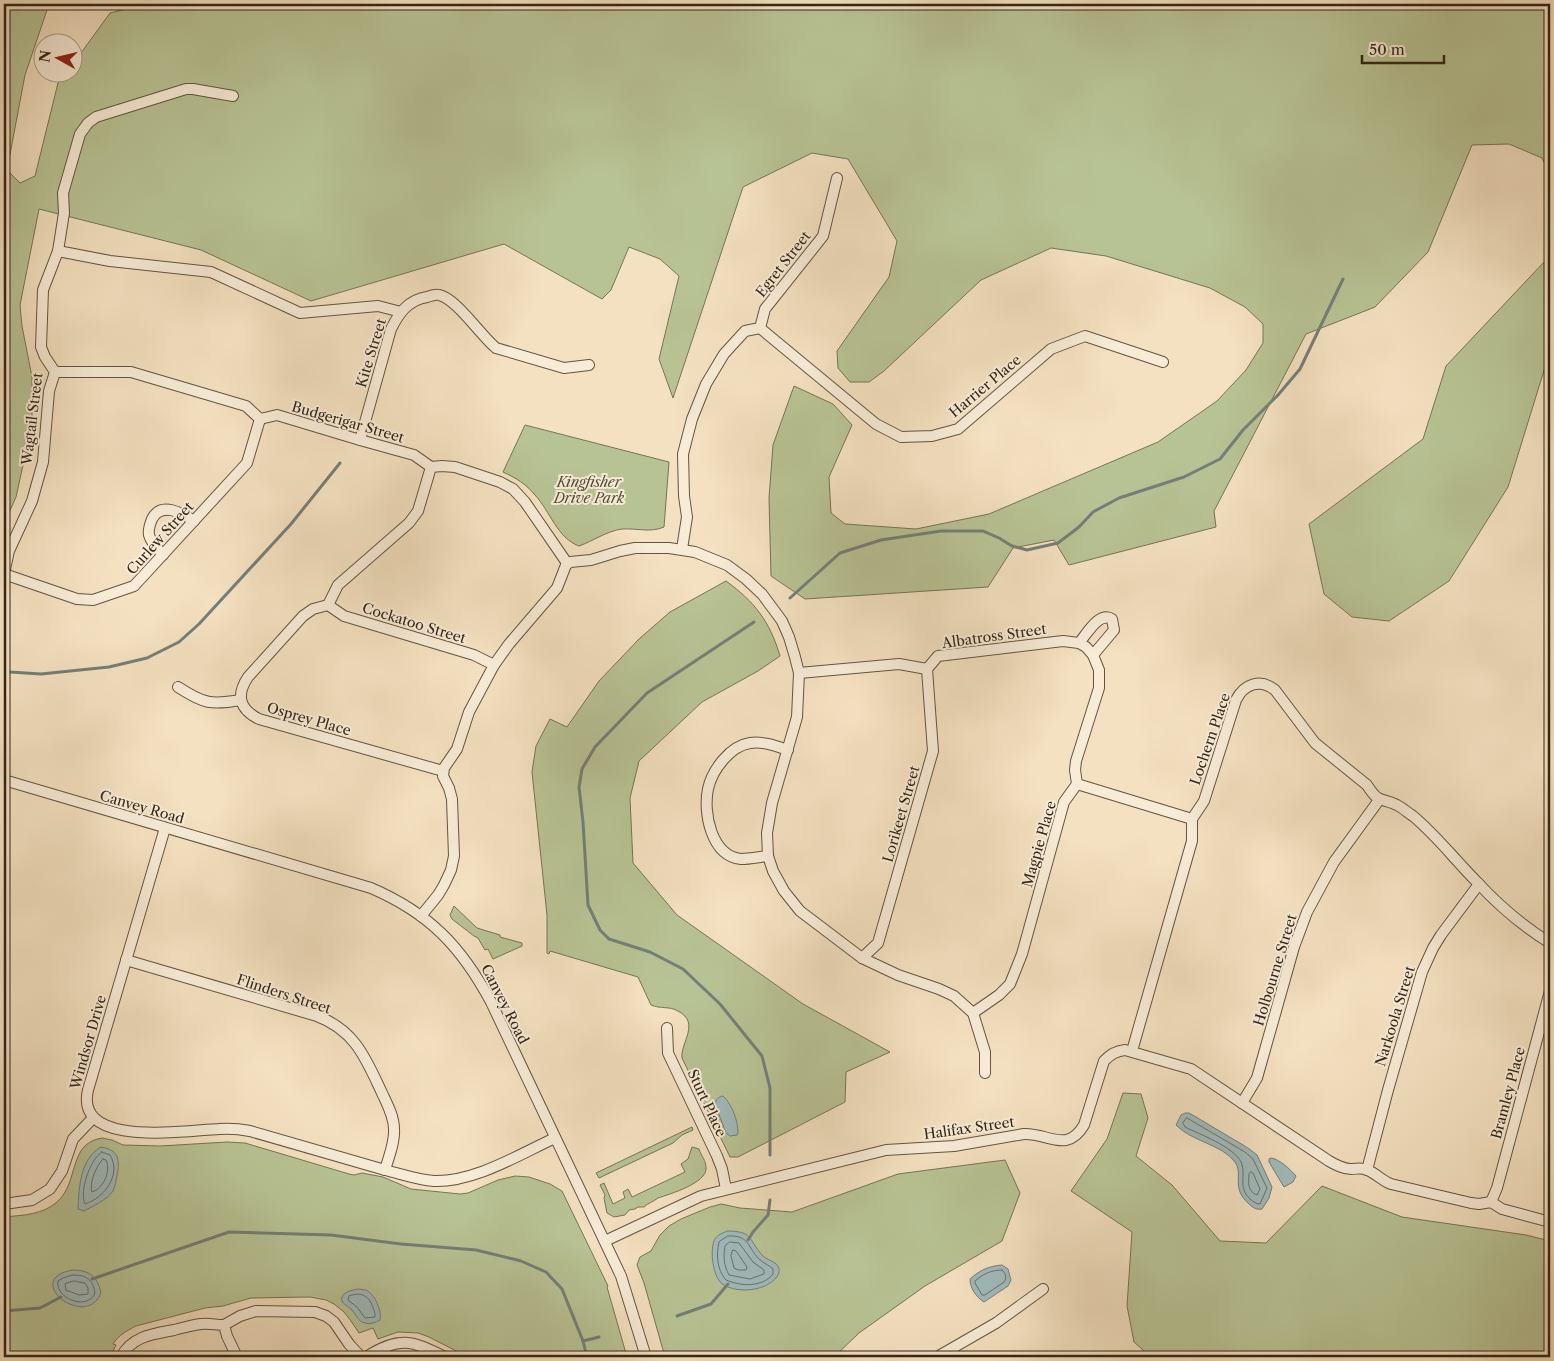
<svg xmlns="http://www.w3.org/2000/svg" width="1554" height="1361" font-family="'Libre Caslon Text',serif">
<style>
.green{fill:#b8c395;stroke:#767456}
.water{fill:#a0bbbd;stroke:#747f7a}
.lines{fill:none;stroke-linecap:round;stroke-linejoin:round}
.shore{stroke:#6a706a;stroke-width:1}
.stream{stroke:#747f7a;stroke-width:3}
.street-casing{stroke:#635541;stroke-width:12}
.street{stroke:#f8ecd7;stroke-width:10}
.labels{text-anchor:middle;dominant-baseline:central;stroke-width:4;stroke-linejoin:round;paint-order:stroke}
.street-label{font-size:14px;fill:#332616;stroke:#f8ecd7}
.park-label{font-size:14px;font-style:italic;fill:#544d36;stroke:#f8ecd7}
</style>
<rect width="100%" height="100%" fill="#f4e1c1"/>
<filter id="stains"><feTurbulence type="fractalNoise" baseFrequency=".004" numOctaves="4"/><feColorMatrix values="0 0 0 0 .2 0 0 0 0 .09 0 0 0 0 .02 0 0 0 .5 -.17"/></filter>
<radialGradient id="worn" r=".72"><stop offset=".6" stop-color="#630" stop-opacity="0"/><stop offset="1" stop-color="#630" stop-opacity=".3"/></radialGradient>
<g class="green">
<polygon points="4,4 49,4 25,75 7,170 20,183 35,176 58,83 66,73 72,72 73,64 110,13 146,4 1550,4 1550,175 1542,158 1509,144 1472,145 1428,252 1375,307 1306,334 1214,511 1216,527 1069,565 1054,540 1013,548 988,587 805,599 771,576 769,498 773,445 794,386 833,404 852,425 829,477 831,513 845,524 916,529 989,514 1158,442 1217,401 1246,370 1263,343 1263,324 1245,307 1210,288 1106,256 1051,248 981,280 884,371 869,382 850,382 838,368 837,351 889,277 897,241 848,159 812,153 743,187 673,398 659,359 679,276 660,259 629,247 611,290 602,299 504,244 311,301 201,250 39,209 20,305 22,326 32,377 32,424 16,497 4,524"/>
<polygon points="1550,235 1550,351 1508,487 1449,581 1389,621 1352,617 1324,594 1309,524 1423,439 1446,366 1545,261"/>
<path d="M525,425L669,462L664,527C650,533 637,528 622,529C607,531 593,541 579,546C557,538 550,511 535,495C526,484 516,478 503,472Z"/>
<path d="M726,581C755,602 770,622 780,656L758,671L702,702L639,761L630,798L633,863L677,915L803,1004L890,1052L846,1072L845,1102L738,1157H730L682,1058C680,1043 701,1023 678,1011C670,1006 660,1009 651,1005L638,977L550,951L549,954L547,953V915L532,772L536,746L550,719L567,727L599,681L639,639L670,612Z"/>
<polygon points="454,906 477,928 500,935 500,937 522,943 522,946 493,959 488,949 485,950 478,938 474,936 452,919 450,915"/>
<polygon points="1123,1093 1141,1094 1148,1118 1136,1156 1172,1185 1220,1241 1266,1243 1322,1186 1402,1217 1526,1235 1550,1241 1550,1357 1342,1357 1304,1352 1291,1357 1151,1357 1134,1342 1127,1306 1132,1232 1071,1191 1107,1139"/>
<polygon points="692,1127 693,1130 682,1135 673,1143 599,1178 596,1173"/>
<path d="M102,1138L112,1140L123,1145L160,1146L227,1142L245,1143L349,1174L354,1175L362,1173L383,1177L411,1189L460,1194L468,1193L498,1180L515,1176L529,1177L550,1184L562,1191L608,1286L607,1287L627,1357H468L429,1337L418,1333L398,1332L378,1339L373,1328L359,1333L351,1321L344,1312L334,1304L326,1300L310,1297L251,1298L223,1306L205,1308L136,1326C126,1331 119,1335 113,1344L116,1345L110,1357H4V1217C23,1215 43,1215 58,1201C79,1182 68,1143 102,1138Z"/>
<path d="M692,1147L699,1149C701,1156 706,1160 706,1168C707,1183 670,1194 658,1198C653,1202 648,1203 644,1207H638L635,1209L629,1210L625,1215L614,1217L607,1213L604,1198L605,1195L600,1185L604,1183L613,1204L625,1198L623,1192L628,1189L632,1197L685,1172L681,1164L688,1159Z"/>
<polygon points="1005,1160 1020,1193 1002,1241 925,1286 859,1333 834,1357 665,1357 644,1283 637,1265 640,1257 651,1251 660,1235 669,1226 681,1219 710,1207 721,1204 740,1208 792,1212 898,1174"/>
</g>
<g class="water">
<path d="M723,1096C732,1104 738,1121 738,1133L737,1135L730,1136L726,1133L715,1104C716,1100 718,1097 723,1096Z"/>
<path d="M1185,1113H1189L1196,1117L1248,1148L1257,1155L1272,1187L1269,1198L1262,1209C1257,1210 1253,1208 1249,1204C1230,1187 1244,1175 1235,1162C1223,1145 1191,1141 1176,1125L1181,1115Z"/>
<path d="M101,1147C119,1150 120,1160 117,1176C116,1180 115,1187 113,1191C107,1200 93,1206 84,1211L78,1209C79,1187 80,1159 101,1147Z"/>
<path d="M1271,1158C1279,1159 1290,1169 1296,1176L1293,1182L1284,1187L1269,1162V1159Z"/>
<path d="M727,1231C753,1231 748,1239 762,1255C765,1259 771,1260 775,1263C786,1272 773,1282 765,1286C753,1291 736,1292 724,1285C713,1280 709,1249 715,1239C717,1235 723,1233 727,1231Z"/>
<path d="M1002,1265L1008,1269L1011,1280L1008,1286L984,1302C976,1297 970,1288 970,1279C980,1270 989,1266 1002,1265Z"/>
<path d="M73,1270C89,1270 98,1277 101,1293C86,1331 20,1279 73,1270Z"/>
<path d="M358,1289C360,1289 364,1290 366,1290C375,1294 382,1311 380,1320C376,1322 370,1325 365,1323C358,1322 356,1314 351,1309C349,1307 343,1304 342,1301C341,1299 342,1296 344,1294L349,1291Z"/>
</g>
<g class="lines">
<g class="shore">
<path d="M1187,1118L1245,1152L1253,1159L1267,1188L1260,1204C1256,1204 1254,1202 1250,1199C1237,1186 1247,1176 1241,1162C1234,1147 1199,1134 1185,1127L1183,1123Z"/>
<path d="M102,1152L110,1155C122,1175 104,1198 85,1204C79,1192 90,1159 102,1152Z"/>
<path d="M103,1159L106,1160C111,1171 104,1188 92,1192C89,1183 96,1166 103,1159Z"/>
<path d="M1251,1172L1253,1173L1260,1189L1257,1195C1248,1192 1248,1183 1249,1174Z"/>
<path d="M728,1236C750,1235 747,1247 759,1259C763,1263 769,1265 773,1269V1274C762,1288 740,1286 726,1280C717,1270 716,1255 719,1242Z"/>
<path d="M730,1242L739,1243L753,1262L764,1270V1274L750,1279L729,1275C724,1266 723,1256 725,1246Z"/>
<polygon points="733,1250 736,1251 747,1267 746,1270 738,1270 734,1268 731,1256"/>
<path d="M1002,1270C1006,1273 1007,1278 1004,1282L985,1295H982L975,1283V1281C983,1274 991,1270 1002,1270Z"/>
<path d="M73,1275C86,1275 93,1279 95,1293C88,1311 55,1299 58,1281L63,1278Z"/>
<polygon points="74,1281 85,1283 88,1288 88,1294 79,1295 66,1290 65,1284"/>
<path d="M358,1294C370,1295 372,1304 375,1314V1317L365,1318L357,1307L348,1300L349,1296Z"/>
</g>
<g class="stream">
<polyline points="790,598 840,553 881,540 941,531 983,531 999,538 1012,546 1027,550 1058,543 1079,527 1093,512 1119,498 1184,477 1220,459 1243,430 1278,395 1300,369 1343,279"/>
<polyline points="754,622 647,693 595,747 582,769 579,787 583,822 588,905 600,930 609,939 650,952 683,969 720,1004 762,1056 770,1088 770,1155"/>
<polyline points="4,670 10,672 41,674 109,667 147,658 179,642 199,624 291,524 340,463"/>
<polyline points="748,1240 753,1232 768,1215 770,1200"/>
<polyline points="92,1279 229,1232 331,1235 401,1244 476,1250 521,1261 546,1272 562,1289 583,1341 599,1337"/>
<polyline points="4,1311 40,1308 61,1297"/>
<polyline points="677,1316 711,1304 728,1284"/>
<polyline points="583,1341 587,1357"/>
</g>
<defs>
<g id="street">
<polyline points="233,96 193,89 186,89 96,117 88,123 80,134 63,193 64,213 58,251 43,290 41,347 45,357 55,372 49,391 43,462 32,501 9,551 4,574 77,599 93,600 134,586 247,463 260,419"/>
<polyline points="58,251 110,261 211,272 300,313 378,306 401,312"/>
<polyline points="760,328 876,424 901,437 932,436 958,429 1051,349 1085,336 1163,362"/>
<polyline points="55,372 131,372 246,406 260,419 277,415 360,440 414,455 431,467 442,466 455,467 500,482 513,489 525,502 567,563"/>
<path d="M360,440L391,329C399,313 408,300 427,297C430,296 435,294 439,295C456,298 481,336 496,348L564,368L589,365"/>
<path d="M431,467L418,511L409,523L338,585L328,605L313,609L303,616L248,677C236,695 239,709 259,719L443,771"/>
<polyline points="682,549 687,517 684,496 683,454 692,419 706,384 724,354 745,331 760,328 765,309 823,236 837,178"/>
<path d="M163,555C158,549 151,543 149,535C148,530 150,524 152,519C161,501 182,513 194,521"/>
<polyline points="328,605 344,616 474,655 494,665"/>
<path d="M1079,643C1087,634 1099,611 1112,619L1114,630L1093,655"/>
<polyline points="799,673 899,664 927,669 938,656 1063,641 1079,643 1086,647 1093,655 1099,670 1099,688 1076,761 1075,770 1077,784 1064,802 1022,954 1010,984 999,995 973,1013"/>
<path d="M178,687C204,704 211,705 241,700"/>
<path d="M4,780L371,888C429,913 461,946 491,1002L621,1276L646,1357"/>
<polyline points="1077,784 1192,819"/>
<path d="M165,828L88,1090C74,1149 187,1130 219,1129C230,1128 240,1129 250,1131L385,1170"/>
<path d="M768,856C759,857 749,859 741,859C711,856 703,812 708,789C712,770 730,746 750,743C763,741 776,746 788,750"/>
<polyline points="421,916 438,895 444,885 451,870 454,856 452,799 449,788 443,776 444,768 457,749 469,712 494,665 509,644 557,588 566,565 570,562 591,560 620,551 635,548 669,548 695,552 727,565 746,579 762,594 782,621 789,637 795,657 799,673 797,717 772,803 767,833 768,856 773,871 784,891 800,911 862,958 898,975 939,989 954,996 973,1013 985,1052 985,1073"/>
<polyline points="862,958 878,943 933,751 927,669"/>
<path d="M126,960L317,1016C355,1030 366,1059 382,1093C387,1104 394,1116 394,1129C395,1142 389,1156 385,1170C401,1174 418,1180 434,1181C475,1182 518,1155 555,1138"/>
<polyline points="667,1028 668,1053 717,1156 722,1169 726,1189"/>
<path d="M1132,1051L1192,841V819L1204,801L1236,700C1244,684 1260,678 1275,690L1315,743L1367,785C1379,804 1380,797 1397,805C1403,808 1408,813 1413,816C1437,836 1455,860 1477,882C1499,906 1523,926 1550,943"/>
<polyline points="1242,1103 1257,1078 1294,947 1307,912 1334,862 1379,800"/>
<polyline points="1367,1170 1388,1090 1422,972 1433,948 1441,935 1479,884"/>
<polyline points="1491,1202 1497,1188 1550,991"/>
<polyline points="4,1204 32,1200 50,1189 62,1171 73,1139 93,1118"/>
<path d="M605,1241L701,1196L874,1153L886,1150L954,1146L1024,1134C1048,1133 1067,1154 1084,1125L1104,1061C1111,1054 1116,1051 1125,1050L1191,1069L1329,1161C1336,1165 1343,1169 1351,1169C1357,1169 1362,1167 1367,1170C1376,1173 1382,1181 1391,1184L1471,1203L1479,1204L1491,1202L1502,1209L1550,1222"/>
<polyline points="224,1325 240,1316 256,1311 315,1312 326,1316 334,1322 349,1344 361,1357"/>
<path d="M121,1357C132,1336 153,1334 174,1330C183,1328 192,1325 201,1324C209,1323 216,1325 224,1325L227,1336L237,1357"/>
<path d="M366,1357C400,1336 411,1340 445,1357"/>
<polyline points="937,1357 996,1323 1043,1289"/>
</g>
</defs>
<use href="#street" class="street-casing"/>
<use href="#street" class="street"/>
</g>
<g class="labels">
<g class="street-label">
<text transform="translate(783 264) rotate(-52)">Egret Street</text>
<text transform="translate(371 353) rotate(-73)">Kite Street</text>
<text transform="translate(985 386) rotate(-40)">Harrier Place</text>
<text transform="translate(32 419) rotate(-83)">Wagtail Street</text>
<text transform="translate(348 422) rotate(16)">Budgerigar Street</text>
<text transform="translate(160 538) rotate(-48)">Curlew Street</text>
<text transform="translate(414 623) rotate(17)">Cockatoo Street</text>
<text transform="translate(994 636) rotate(-8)">Albatross Street</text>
<text transform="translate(309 719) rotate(16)">Osprey Place</text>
<text transform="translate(1210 739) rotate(-71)">Lochern Place</text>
<text transform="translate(142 807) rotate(16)">Canvey Road</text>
<text transform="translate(901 814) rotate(-74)">Lorikeet Street</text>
<text transform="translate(1039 844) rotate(-74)">Magpie Place</text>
<text transform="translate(1275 970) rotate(-73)">Holbourne Street</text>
<text transform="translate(284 994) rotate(18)">Flinders Street</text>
<text transform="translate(505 1004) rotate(63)">Canvey Road</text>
<text transform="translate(1395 1016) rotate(-73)">Narkoola Street</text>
<text transform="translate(88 1042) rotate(-74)">Windsor Drive</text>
<text transform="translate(1508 1093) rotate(-75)">Bramley Place</text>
<text transform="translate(707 1103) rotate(65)">Sturt Place</text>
<text transform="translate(969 1128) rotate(-8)">Halifax Street</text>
</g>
<g class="park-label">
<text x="589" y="482">Kingfisher<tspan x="589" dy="16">Drive Park</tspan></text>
</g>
</g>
<rect width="1554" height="1361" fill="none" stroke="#f4e1c1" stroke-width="20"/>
<rect x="5" y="5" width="1544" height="1351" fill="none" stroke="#332616" stroke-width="2.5"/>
<rect x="10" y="10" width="1534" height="1341" fill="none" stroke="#332616"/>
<g transform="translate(58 58) rotate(278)"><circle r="24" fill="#f8ecd7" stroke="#a99d8a"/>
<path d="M0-4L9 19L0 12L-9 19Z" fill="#8f2418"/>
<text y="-8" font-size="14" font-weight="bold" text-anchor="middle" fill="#332616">N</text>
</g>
<path d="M1362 55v8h82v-8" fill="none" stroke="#332616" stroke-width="2.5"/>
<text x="1369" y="55" font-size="15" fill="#332616" stroke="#f8ecd7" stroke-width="4" paint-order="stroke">50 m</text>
<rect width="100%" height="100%" filter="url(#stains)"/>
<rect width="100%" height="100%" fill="url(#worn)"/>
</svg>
